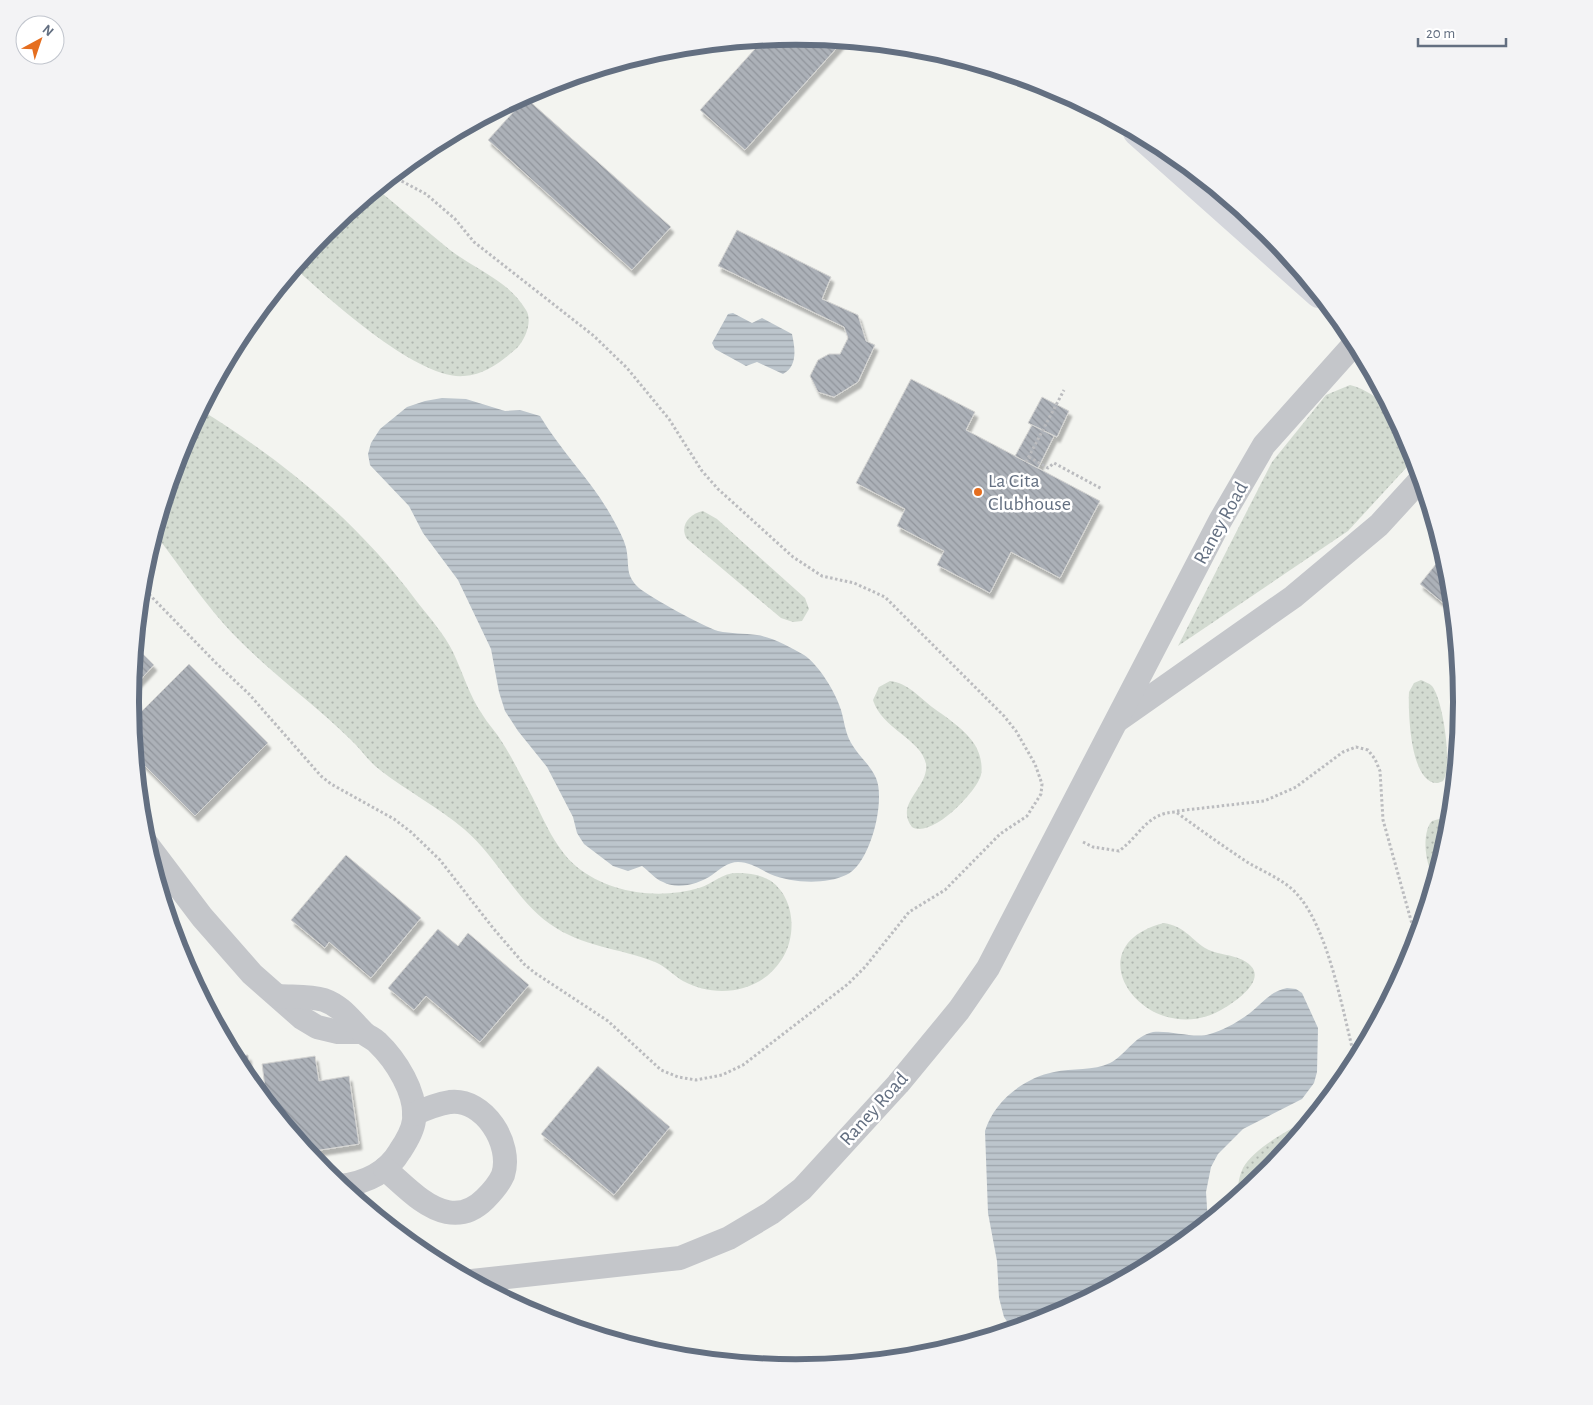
<svg xmlns="http://www.w3.org/2000/svg" width="1593" height="1405" font-family="'Alegreya Sans',sans-serif">
<style>
.grass{fill:url(#grass-dots)}
.water{fill:url(#water-rules)}
.building{fill:url(#building-back-hatch);stroke:#d5d5d3;filter:url(#shadow)}
.lines{fill:none;stroke-linecap:round;stroke-linejoin:round}
.path{stroke:#bbbcbf;stroke-width:3;stroke-dasharray:2.5 2.5;stroke-linecap:butt}
.street{stroke:#c4c6ca;stroke-width:24}
.secondary{stroke:#d4d6dc;stroke-width:28}
.poi-dot{fill:#e56e1f;stroke:#fff;stroke-width:2}
.labels{text-anchor:middle;dominant-baseline:central;stroke-width:5;stroke-linejoin:round;paint-order:stroke}
.poi-label{font-size:20px;fill:#636f81;stroke:#fff;text-anchor:start}
.street-label{font-size:20px;fill:#636f81;stroke:#fff}
.rim{fill:none;stroke:#636f81;stroke-width:6}
</style>
<defs>
<pattern id="grass-dots" width="8" height="8" patternUnits="userSpaceOnUse" patternTransform="scale(1.25)"><rect width="8" height="8" fill="#d3dbd1"/><path d="M2 2h.1M6 6h.1" fill="none" stroke="#afb6af" stroke-width="1.8" stroke-linecap="round"/></pattern>
<pattern id="water-rules" width="6" height="5" patternUnits="userSpaceOnUse" patternTransform="scale(1.25)"><rect width="6" height="5" fill="#bcc5cc"/><path d="M0 2.5h6" fill="none" stroke="#9ca4ab"/></pattern>
<pattern id="building-back-hatch" width="6" height="6" patternUnits="userSpaceOnUse" patternTransform="scale(1.25)"><rect width="6" height="6" fill="#acb1b8"/><path d="M-1 5l2 2M0 0l6 6M5-1l2 2" fill="none" stroke="#90949b"/></pattern>
<filter id="shadow"><feDropShadow dx="3" dy="5.5" stdDeviation="1" flood-color="#0004"/></filter>
</defs>
<rect width="100%" height="100%" fill="#f3f4f0"/>
<g class="grass">
<path d="M377,189C402,209 425,230 450,250C476,270 508,280 526,310C533,321 525,340 517,348C502,361 485,375 464,376C418,380 329,299 295,268L326,231Z"/>
<path d="M1350,385C1383,394 1397,419 1412,447L1406,468L1348,531L1178,646L1272,462L1326,395Z"/>
<path d="M201,410C285,462 359,523 418,603C430,618 444,634 453,652C463,673 469,695 482,714C488,724 496,732 502,742C511,756 519,772 527,787C542,814 553,847 577,867C609,893 658,900 699,888C713,884 723,872 738,873C749,873 762,875 771,881C795,898 797,936 782,959C761,993 716,999 683,981C673,975 665,966 655,962C620,948 582,947 550,924C515,899 497,857 464,829C438,807 407,791 380,770C368,761 360,748 350,739C309,699 261,666 223,623C198,595 178,563 155,534L181,447Z"/>
<path d="M703,511L717,519L805,598L809,609L802,621L793,622L781,618L687,539C679,526 689,514 703,511Z"/>
<path d="M1421,680C1425,682 1429,683 1432,686C1443,699 1453,767 1443,781L1438,783C1410,785 1408,711 1409,692L1414,683Z"/>
<path d="M890,681C908,683 919,697 932,707C946,717 966,730 975,745C980,753 983,766 981,775C976,793 931,839 912,827C894,803 929,788 926,764C922,740 881,728 873,700L879,687Z"/>
<path d="M1439,819L1447,821L1451,825L1436,879C1425,869 1421,832 1432,821Z"/>
<path d="M1164,923C1185,927 1189,937 1205,948C1215,954 1227,954 1238,958C1276,973 1240,999 1221,1010C1148,1051 1069,947 1164,923Z"/>
<path d="M1316,1115L1267,1174L1237,1198C1238,1188 1238,1178 1243,1168C1254,1147 1296,1126 1316,1115Z"/>
</g>
<g class="water">
<path d="M733,313L752,323L762,318L792,334C795,348 798,366 783,374L757,362L746,366L715,349L712,343L728,314Z"/>
<path d="M442,398L466,399L505,411L520,410L540,416C562,453 594,483 614,521C619,530 626,543 627,553C629,568 626,576 639,588C650,597 704,627 718,631C731,634 744,633 757,635C772,637 790,647 804,655C819,665 836,693 841,710C844,720 845,730 849,739C856,754 870,764 876,778C886,801 870,865 846,875C825,885 791,883 770,874C760,869 750,862 738,862C728,862 720,869 712,875C699,884 677,890 663,882C655,879 649,871 642,866L628,871L613,866L584,844L577,833L573,817L547,767L518,731L505,711L499,692L491,649L458,580L423,533L409,506L370,465L368,454L371,443L380,429L407,407L425,401Z"/>
<path d="M1287,988L1296,989L1302,993L1318,1028L1317,1072L1314,1083L1302,1099L1243,1129L1218,1154L1211,1167L1206,1192L1208,1223L1166,1257L1051,1318L1013,1330L1004,1317L999,1298L997,1261L988,1213L985,1131C994,1101 1024,1078 1054,1072C1072,1068 1094,1071 1110,1063C1126,1055 1134,1036 1153,1032C1170,1030 1195,1039 1210,1034C1224,1030 1238,1022 1250,1013C1262,1003 1271,991 1287,988Z"/>
</g>
<g class="building">
<polygon points="797,36 843,41 745,150 700,110 763,40"/>
<polygon points="526,98 671,227 632,270 488,140"/>
<polygon points="737,230 831,277 822,299 858,315 866,341 875,345 858,382 834,397 818,392 810,376 818,360 829,354 840,354 848,338 844,327 718,266"/>
<polygon points="911,379 975,412 966,430 1100,501 1060,578 1011,552 990,593 937,565 944,551 897,526 905,509 856,483"/>
<polygon points="1042,397 1069,411 1057,437 1028,423"/>
<polygon points="1032,425 1054,436 1038,468 1015,456"/>
<polygon points="1444,554 1450,573 1454,612 1420,584"/>
<polygon points="136,647 154,665 132,689"/>
<polygon points="189,664 268,743 195,816 136,757 132,721"/>
<polygon points="346,855 421,918 371,978 329,942 325,948 291,920"/>
<polygon points="438,929 458,946 468,933 529,985 480,1042 426,996 414,1010 388,988"/>
<polygon points="202,980 204,1001 193,981"/>
<polygon points="248,1055 250,1082 233,1056"/>
<polygon points="315,1056 319,1081 349,1076 359,1144 307,1152 267,1103 262,1064"/>
<polygon points="598,1066 670,1127 614,1195 541,1134"/>
</g>
<g class="lines">
<g class="path">
<polyline points="1029,457 1048,468 1054,463 1102,489"/>
<polyline points="1026,462 1064,390"/>
<polyline points="142,587 216,663 249,694 321,776 331,784 394,819 411,832 440,860 493,928 524,964 535,973 608,1021 661,1070 678,1077 696,1080 722,1075 743,1065 848,984 865,967 909,912 945,890 1000,834 1027,816 1041,794 1042,784 1035,764 1016,731 1004,716 885,597 854,583 822,576 793,557 718,489 702,471 669,419 627,368 594,336 474,242 455,219 426,194 392,176"/>
<polyline points="1177,811 1264,801 1296,787 1343,752 1356,747 1368,750 1375,759 1380,771 1383,820 1417,942"/>
<path d="M1083,842L1093,847L1119,851C1141,835 1146,813 1176,812C1199,829 1223,846 1247,862C1262,871 1280,878 1293,890C1329,924 1343,1015 1356,1063"/>
</g>
<g class="street">
<polyline points="1118,720 1293,597 1379,525 1421,479"/>
<polyline points="146,843 202,917 252,974 302,1018 317,1027 338,1032 362,1032"/>
<path d="M279,996C294,997 310,996 324,1000C341,1006 350,1019 362,1031C366,1036 373,1038 377,1042C396,1060 417,1093 414,1120C413,1130 406,1142 400,1151C387,1173 365,1183 340,1186"/>
<path d="M385,1169C403,1184 423,1207 447,1212C462,1215 475,1209 485,1199C492,1192 499,1184 503,1175C513,1144 484,1098 450,1102C438,1104 425,1109 414,1114"/>
<polyline points="472,1281 680,1258 729,1238 771,1213 802,1189 898,1084 959,1010 988,968 1220,521 1264,445 1356,342"/>
</g>
<polyline class="secondary" points="1137,132 1319,294"/>
</g>
<circle class="poi-dot" cx="978" cy="492" r="5"/>
<g class="labels">
<g class="poi-label">
<text x="988" y="481">La Cita<tspan x="988" dy="23">Clubhouse</tspan></text>
</g>
<g class="street-label">
<text transform="translate(1221 523) rotate(-61)">Raney Road</text>
<text transform="translate(874 1109) rotate(-48)">Raney Road</text>
</g>
</g>
<path d="M0 0H1593V1405H0ZM139 702a657 657 0 1 1 1314 0a657 657 0 1 1-1314 0Z" fill="#f3f3f5" fill-rule="evenodd"/>
<path class="rim" d="M139 702a657 657 0 1 1 1314 0a657 657 0 1 1-1314 0Z"/>
<g transform="translate(40 40) rotate(40)"><circle r="24" fill="#ffffff" stroke="#c1c5cd"/>
<path d="M0-4L9 19L0 12L-9 19Z" fill="#e56e1f"/>
<text y="-8" font-size="14" font-weight="bold" text-anchor="middle" fill="#636f81">N</text>
</g>
<path d="M1418 38v8h88v-8" fill="none" stroke="#636f81" stroke-width="2.5"/>
<text x="1426" y="38" font-size="15" fill="#636f81" stroke="#ffffff" stroke-width="4" paint-order="stroke">20 m</text>
</svg>
